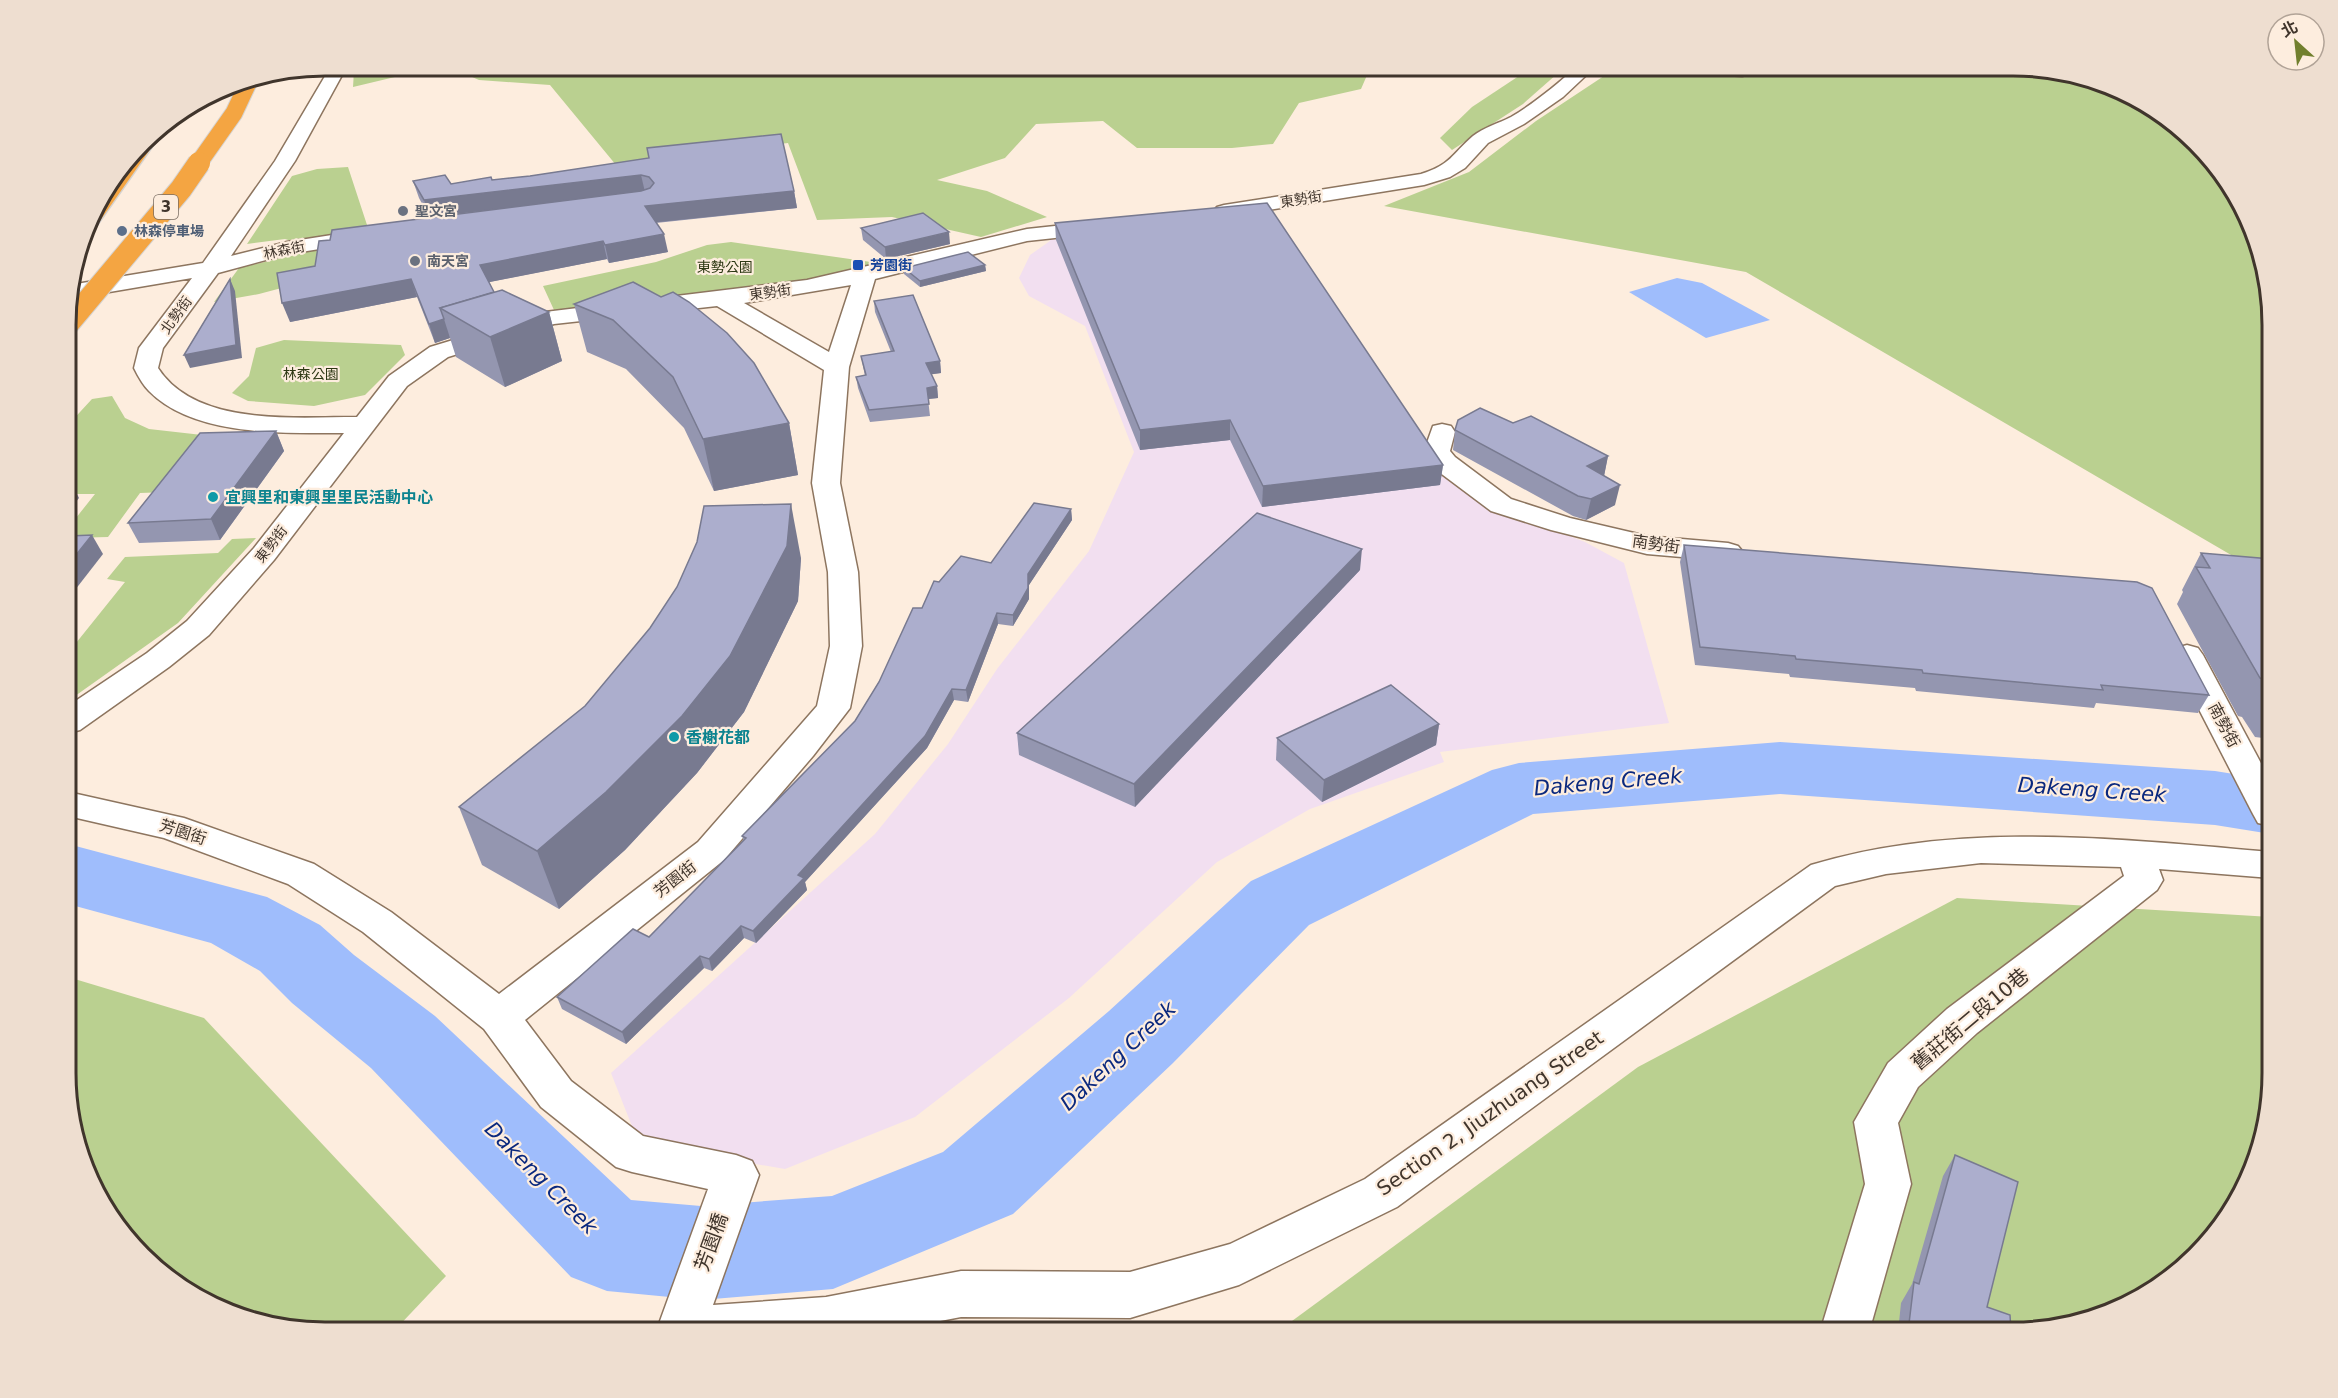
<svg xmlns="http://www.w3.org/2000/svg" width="2338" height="1398" font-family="'DejaVu Sans','Noto Sans TC',sans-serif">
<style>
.industrial{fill:#f2dff0}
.green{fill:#bad090}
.water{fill:#9fbdfc}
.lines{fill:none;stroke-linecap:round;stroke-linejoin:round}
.river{fill:#9fbdfc;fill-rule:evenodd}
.minor-casing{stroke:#8d755f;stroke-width:3}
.highway-casing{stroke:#d5d3d1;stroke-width:3}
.minor{fill:#fff;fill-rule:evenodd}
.highway{fill:#f4a542;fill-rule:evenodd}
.highway-bridge-far1-casing{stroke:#d5d3d1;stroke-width:19;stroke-linecap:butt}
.highway-bridge-casing{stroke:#d5d3d1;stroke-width:24;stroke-linecap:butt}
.highway-bridge-far1{stroke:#f4a542;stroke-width:17}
.highway-bridge{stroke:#f4a542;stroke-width:22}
.wall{fill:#9496b0}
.shaded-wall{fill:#787a90}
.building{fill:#acaecd;stroke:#787a90;stroke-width:1.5}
.worship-dot{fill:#6b7280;stroke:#fdedde;stroke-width:2}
.service-dot{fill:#5c6f8a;stroke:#fdedde;stroke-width:2}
.transit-dot{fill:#1a4fb4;stroke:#fdedde;stroke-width:2}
.culture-dot{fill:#0f9aa8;stroke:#fdedde;stroke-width:2}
.labels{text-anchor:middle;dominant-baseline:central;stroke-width:4.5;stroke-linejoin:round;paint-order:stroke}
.far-street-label{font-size:14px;fill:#40352c;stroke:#fdedde}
.far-worship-label{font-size:14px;font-weight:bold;fill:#5b616d;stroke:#fdedde;text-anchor:start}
.far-service-label{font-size:14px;font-weight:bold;fill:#4e5e75;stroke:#fdedde;text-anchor:start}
.far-transit-label{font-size:14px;font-weight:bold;fill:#164399;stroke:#fdedde;text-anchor:start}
.far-park-label{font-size:14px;fill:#2d3813;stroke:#fdedde}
.shield{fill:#fdedde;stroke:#796c61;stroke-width:1.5}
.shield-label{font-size:15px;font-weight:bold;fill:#40352c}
.culture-label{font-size:16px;font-weight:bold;fill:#0d838f;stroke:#fdedde;text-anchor:start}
.street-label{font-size:16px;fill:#40352c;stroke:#fdedde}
.near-street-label{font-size:20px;fill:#40352c;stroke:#fdedde}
.near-water-label{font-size:21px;font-style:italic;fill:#0a287e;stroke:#fdedde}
.rim{fill:none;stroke:#40352c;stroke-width:3}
</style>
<rect width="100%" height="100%" fill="#fdedde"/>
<polygon class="industrial" points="1269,211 1460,490 1533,522 1585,542 1624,563 1669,723 1440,752 1444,762 1310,809 1217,862 1069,998 915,1117 785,1169 639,1144 611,1073 875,834 948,744 997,669 1089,551 1134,452 1085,326 1029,296 1019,278 1030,255 1050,241 1049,235"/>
<g class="green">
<polygon points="360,66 441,66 353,87 354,70"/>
<polygon points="447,66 1371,66 1361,89 1299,103 1273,144 1232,148 1137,148 1103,121 1036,124 1005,158 937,180 987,191 1047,217 981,237 892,217 817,220 788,143 616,165 550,85 479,80"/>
<polygon points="1534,66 1566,66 1523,104 1452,150 1440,138 1472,107"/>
<polygon points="1793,66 2013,66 2080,75 2143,101 2196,142 2237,195 2271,308 2271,582 2238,559 1746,272 1384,206 1469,172 1536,121 1613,70 1741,76"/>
<polygon points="348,167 368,228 360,232 295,242 285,239 247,244 292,176 317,169"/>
<path d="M731,242L885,264C778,292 665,298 554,310L543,286L656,262L707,245Z"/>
<polygon points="320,249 319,278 259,294 214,302 239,268"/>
<polygon points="284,340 401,345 405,355 365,395 314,406 248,401 232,393 249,376 256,348"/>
<polygon points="112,396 125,418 149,429 211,436 169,492 140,493 108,537 68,538 68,528 95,494 68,494 68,425 92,399"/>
<polygon points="256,538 178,623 68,701 68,653 125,582 107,579 125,557 218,553 232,539"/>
<polygon points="1957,898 2271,917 2271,1089 2237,1203 2196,1256 2143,1297 2029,1331 1277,1332 1638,1067"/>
<polygon points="68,977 204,1018 446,1276 393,1332 325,1332 258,1323 195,1297 110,1216 68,1106"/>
</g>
<polygon class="water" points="1677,278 1702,283 1770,320 1706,338 1629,292"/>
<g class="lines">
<polygon class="river" points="1780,742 2215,771 2271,780 2271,834 2215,825 1780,794 1533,814 1309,925 1173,1063 1013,1214 833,1289 701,1300 607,1291 571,1277 371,1068 292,1003 260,971 211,943 68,904 68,844 267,897 320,925 354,955 435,1016 631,1200 701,1206 832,1196 943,1152 1109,1011 1251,881 1492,770 1519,763"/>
<defs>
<g id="minor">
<path d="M331,66H347L295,161L231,256L287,242L364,230L372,231L375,236L372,241L364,242L288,254L218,273L163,348L158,368C196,427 296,417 357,417L389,376L430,347L545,312L807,280L1027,229L1101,221L1108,223L1112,227L1108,231L1101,233L1027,241L875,279L849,367L840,483L858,572L862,646L850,708L813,756L724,860L525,1020L571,1081L643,1136L736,1155L752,1161L759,1175L713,1305L826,1297L961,1271L1130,1272L1230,1244L1365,1179L1811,865C1959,820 2119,839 2271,852V878L2159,869L2163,880L2157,890L1977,1033L1918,1087L1898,1123L1911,1184L1869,1332H1820L1865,1184L1854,1122L1888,1063L1947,1009L2124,876L2121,867L1981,863L1886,874L1835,886L1397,1207L1239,1285L1130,1318L961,1317L883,1332H656L708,1189L632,1172L616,1167L541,1107L484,1029L363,932L288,884L164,838L68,816V792L184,818L314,864L391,912L499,994L698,842L817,706L830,646L828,572L812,483L824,370L717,306L554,324L448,357L407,386L274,560L209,635L169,667L80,730L68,733V706L147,653L187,621L254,548L344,433C285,433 194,437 149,391C143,385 138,376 134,368L139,348L192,278L68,299L70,285L203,263L275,161ZM851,285L829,352L744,303Z"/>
<path d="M1578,66H1596L1563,97L1524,124L1488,143L1465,168L1450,177L1424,185L1224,217L1217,215L1214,211L1217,207L1224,205L1421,174C1452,164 1451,155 1473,136C1483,128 1499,123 1511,117C1535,103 1557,84 1578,66Z"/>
<polygon points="1660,66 1770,66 1768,70 1742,76 1668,71 1662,70"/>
<polygon points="1442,424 1451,426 1455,432 1450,451 1455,457 1511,499 1570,518 1647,536 1728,543 1738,546 1743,552 1738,558 1728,561 1647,554 1551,530 1491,511 1435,469 1424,451 1433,426"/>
<polygon points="2187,645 2198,648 2203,655 2271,782 2271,826 2258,823 2253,814 2171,655 2176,648"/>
</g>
<polygon id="highway" points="161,127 163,131 97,225 88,227 93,210 154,131"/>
</defs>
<use href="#minor" class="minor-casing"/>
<use href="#highway" class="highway-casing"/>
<use href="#minor" class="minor"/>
<use href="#highway" class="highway"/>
<defs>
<polyline id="highway-bridge-far1" points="198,164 234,113 249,81"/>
<polyline id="highway-bridge" points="68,324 181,189 199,163"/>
</defs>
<use href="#highway-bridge-far1" class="highway-bridge-far1-casing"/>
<use href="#highway-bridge" class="highway-bridge-casing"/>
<use href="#highway-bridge-far1" class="highway-bridge-far1"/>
<use href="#highway-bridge" class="highway-bridge"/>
</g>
<g class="wall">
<polygon points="649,158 794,191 797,208 656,223 668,252 609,263 607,259 489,282 494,292 549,312 562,361 505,387 456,357 450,338 435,343 417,297 290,322 315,266 330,240 524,206 429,217 419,198 413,181 451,184 492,180 530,176"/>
<polygon points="1055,223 1443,465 1440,485 1262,507 1230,440 1140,450 1056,240"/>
<polygon points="861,228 950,244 886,259 863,240"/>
<polygon points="985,265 986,271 920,287 904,274 904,268"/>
<polygon points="633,282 789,423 798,475 714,491 684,428 626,369 587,352 574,304"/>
<polygon points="874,301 940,361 941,373 931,374 937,386 938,398 928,399 930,416 870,422 858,388 856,377 865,376 861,356 891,352 875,312"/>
<polygon points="1513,423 1608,456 1604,476 1615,505 1586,520 1573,516 1453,450 1455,430"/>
<polygon points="276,431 284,451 220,540 139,543 128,523"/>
<polygon points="1071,509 1072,520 1029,585 1029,599 1013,626 998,624 968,702 954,700 927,748 805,882 807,890 756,943 744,938 712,971 704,968 626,1044 562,1009 557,997 649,937 744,841 742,836 855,721 939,582 991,563"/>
<polygon points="1684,545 2209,695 2198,713 2096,703 2094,708 1916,691 1915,688 1790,677 1789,674 1695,665 1680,562"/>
<polygon points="2201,553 2271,559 2271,739 2255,737 2242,717 2238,716 2177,604 2183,592 2182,590"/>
<polygon points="801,558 798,601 744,712 697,773 625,850 559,909 482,865 459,807"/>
<polygon points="1360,570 1135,807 1019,755 1017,733"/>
<polygon points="1439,724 1436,745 1322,802 1276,760 1277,738"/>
<polygon points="1955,1155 1987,1307 2011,1331 1898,1332 1901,1303 1912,1284 1943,1176"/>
</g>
<g class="shaded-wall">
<polygon points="641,175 645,192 429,217 424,200"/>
<polygon points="794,191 797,208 649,223 645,206"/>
<polygon points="949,232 950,244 886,259 885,247"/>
<polygon points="664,234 668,252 609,263 605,245"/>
<polygon points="603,241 607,259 485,283 480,265"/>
<polygon points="985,265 986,271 920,287 920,281"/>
<polygon points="230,279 235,291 242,358 190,368 184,355"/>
<polygon points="411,279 417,297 290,322 282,303"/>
<polygon points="549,312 562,361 505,387 490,337"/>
<polygon points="444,319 450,338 435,343 429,324"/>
<polygon points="940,361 941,373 927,375 926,363"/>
<polygon points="937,386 938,398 928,399 927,388"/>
<polygon points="1230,420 1230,440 1140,450 1140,430"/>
<polygon points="789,423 798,475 714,491 703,439"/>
<polygon points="276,431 284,451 220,540 211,519"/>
<polygon points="1608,456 1604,476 1587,466"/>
<polygon points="1443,465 1440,485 1262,507 1263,486"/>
<polygon points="69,478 79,498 68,512 68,480"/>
<polygon points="1620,485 1615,505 1586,520 1591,499"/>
<polygon points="791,504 801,558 798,601 744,712 697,773 625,850 559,909 537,851"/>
<polygon points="1071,509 1072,520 1029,585 1029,599 1013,626 1013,615 1028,574"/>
<polygon points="92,535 103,554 68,599 68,565"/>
<polygon points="1362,549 1360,570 1135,807 1134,784"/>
<polygon points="997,613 998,624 968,702 966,690"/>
<polygon points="952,689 954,700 927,748 805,882 807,890 756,943 753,931 798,875"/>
<polygon points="1439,724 1436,745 1322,802 1324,780"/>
<polygon points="741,926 744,938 712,971 709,959"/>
<polygon points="700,956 704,968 626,1044 622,1032"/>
</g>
<g class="building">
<polygon points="781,134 794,191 645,206 664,234 605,245 603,241 480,265 494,292 440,308 444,319 429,324 411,279 282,303 277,273 315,266 319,241 330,240 332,230 641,191 650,188 654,183 649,177 641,175 424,200 413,181 445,175 451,184 491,177 492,180 530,176 649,158 647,148"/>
<polygon points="1267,203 1443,465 1263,486 1230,420 1140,430 1055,223"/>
<polygon points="923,213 949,232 885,247 861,228"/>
<polygon points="968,252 985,265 920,281 904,268"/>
<polygon points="230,279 236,345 184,355"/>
<polygon points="633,282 661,297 673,292 689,302 727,333 754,363 789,423 703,439 673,377 613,320 574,304"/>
<polygon points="502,290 549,312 490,337 440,308"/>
<polygon points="913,295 940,361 926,363 937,386 927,388 929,404 869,410 856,377 866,375 861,356 894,351 874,301"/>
<polygon points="1480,408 1513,423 1531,416 1608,456 1587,466 1620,485 1591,499 1578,496 1455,430 1458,420"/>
<polygon points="276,431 211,519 128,523 200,433"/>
<polygon points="1034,503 1071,509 1028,574 1028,588 1013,615 997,613 966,690 952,689 925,736 798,875 804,878 753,931 741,926 709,959 700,956 622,1032 557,997 633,929 649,937 746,838 742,836 855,721 879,682 913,608 922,608 934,581 939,582 961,556 991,563"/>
<polygon points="791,504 787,546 730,656 682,716 606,792 537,851 459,807 585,706 650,628 677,587 697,542 704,506"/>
<polygon points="1257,513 1362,549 1134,784 1017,733"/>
<polygon points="92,535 68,565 68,536"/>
<polygon points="1684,545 2137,582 2152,588 2209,695 2101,685 2103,690 2017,682 1923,673 1922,670 1796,659 1795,656 1700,647"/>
<polygon points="2201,553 2271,559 2271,689 2265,679 2260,678 2196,567 2210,568"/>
<polygon points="1391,685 1439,724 1324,780 1277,738"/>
<polygon points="1955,1155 2018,1182 1987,1307 2010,1315 2011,1331 1908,1332 1914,1282 1919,1284"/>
</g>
<g class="worship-dot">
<circle cx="403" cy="211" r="6"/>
<circle cx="415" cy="261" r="6"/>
</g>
<circle class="service-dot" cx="122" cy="231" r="6"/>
<rect class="transit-dot" x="852" y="259" width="12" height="12" rx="3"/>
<g class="culture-dot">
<circle cx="213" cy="497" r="6"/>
<circle cx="674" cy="737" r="6"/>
</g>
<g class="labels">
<g class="far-street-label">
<text transform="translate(1301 199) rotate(-9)">東勢街</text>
<text transform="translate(284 250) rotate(-12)">林森街</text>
<text transform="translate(770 292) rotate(-8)">東勢街</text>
<text transform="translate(176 315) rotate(-54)">北勢街</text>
<text transform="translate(271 544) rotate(-52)">東勢街</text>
</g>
<g class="far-worship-label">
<text x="415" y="211">聖文宮</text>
<text x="427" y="261">南天宮</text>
</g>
<g class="far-service-label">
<text x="134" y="231">林森停車場</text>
</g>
<g class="far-transit-label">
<text x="870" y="265">芳園街</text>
</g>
<g class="far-park-label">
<text x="725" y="267">東勢公園</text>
<text x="311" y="374">林森公園</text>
</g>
<rect class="shield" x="154" y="195" width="24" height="24" rx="4.5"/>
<g class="shield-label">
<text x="166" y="207">3</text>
</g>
<g class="culture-label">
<text x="225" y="497">宜興里和東興里里民活動中心</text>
<text x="686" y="737">香榭花都</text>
</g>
<g class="street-label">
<text transform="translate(1656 544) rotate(8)">南勢街</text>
<text transform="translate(2224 725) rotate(62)">南勢街</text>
<text transform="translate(183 832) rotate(18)">芳園街</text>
<text transform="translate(675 879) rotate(-38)">芳園街</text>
</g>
<g class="near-street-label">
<text transform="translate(1970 1019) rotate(-40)">舊莊街二段10巷</text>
<text transform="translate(1490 1113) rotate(-35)">Section 2, Jiuzhuang Street</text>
<text transform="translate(711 1242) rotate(-70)">芳園橋</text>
</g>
<g class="near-water-label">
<text transform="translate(1608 782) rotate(-5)">Dakeng Creek</text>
<text transform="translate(2092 790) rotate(4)">Dakeng Creek</text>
<text transform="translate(1118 1056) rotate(-43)">Dakeng Creek</text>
<text transform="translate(541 1178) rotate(45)">Dakeng Creek</text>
</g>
</g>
<path d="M0 0H2338V1398H0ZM325 76H2013A249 249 0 0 1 2262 325V1073A249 249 0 0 1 2013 1322H325A249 249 0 0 1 76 1073V325A249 249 0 0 1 325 76Z" fill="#eeded0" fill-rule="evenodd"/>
<path class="rim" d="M325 76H2013A249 249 0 0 1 2262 325V1073A249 249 0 0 1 2013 1322H325A249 249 0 0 1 76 1073V325A249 249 0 0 1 325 76Z"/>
<g transform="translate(2296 42) rotate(333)"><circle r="28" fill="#fdedde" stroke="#b1a397" stroke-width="1.5"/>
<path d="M0-4.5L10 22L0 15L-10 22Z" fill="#717f2d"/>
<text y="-9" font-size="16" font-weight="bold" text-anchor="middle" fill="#40352c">北</text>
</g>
</svg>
